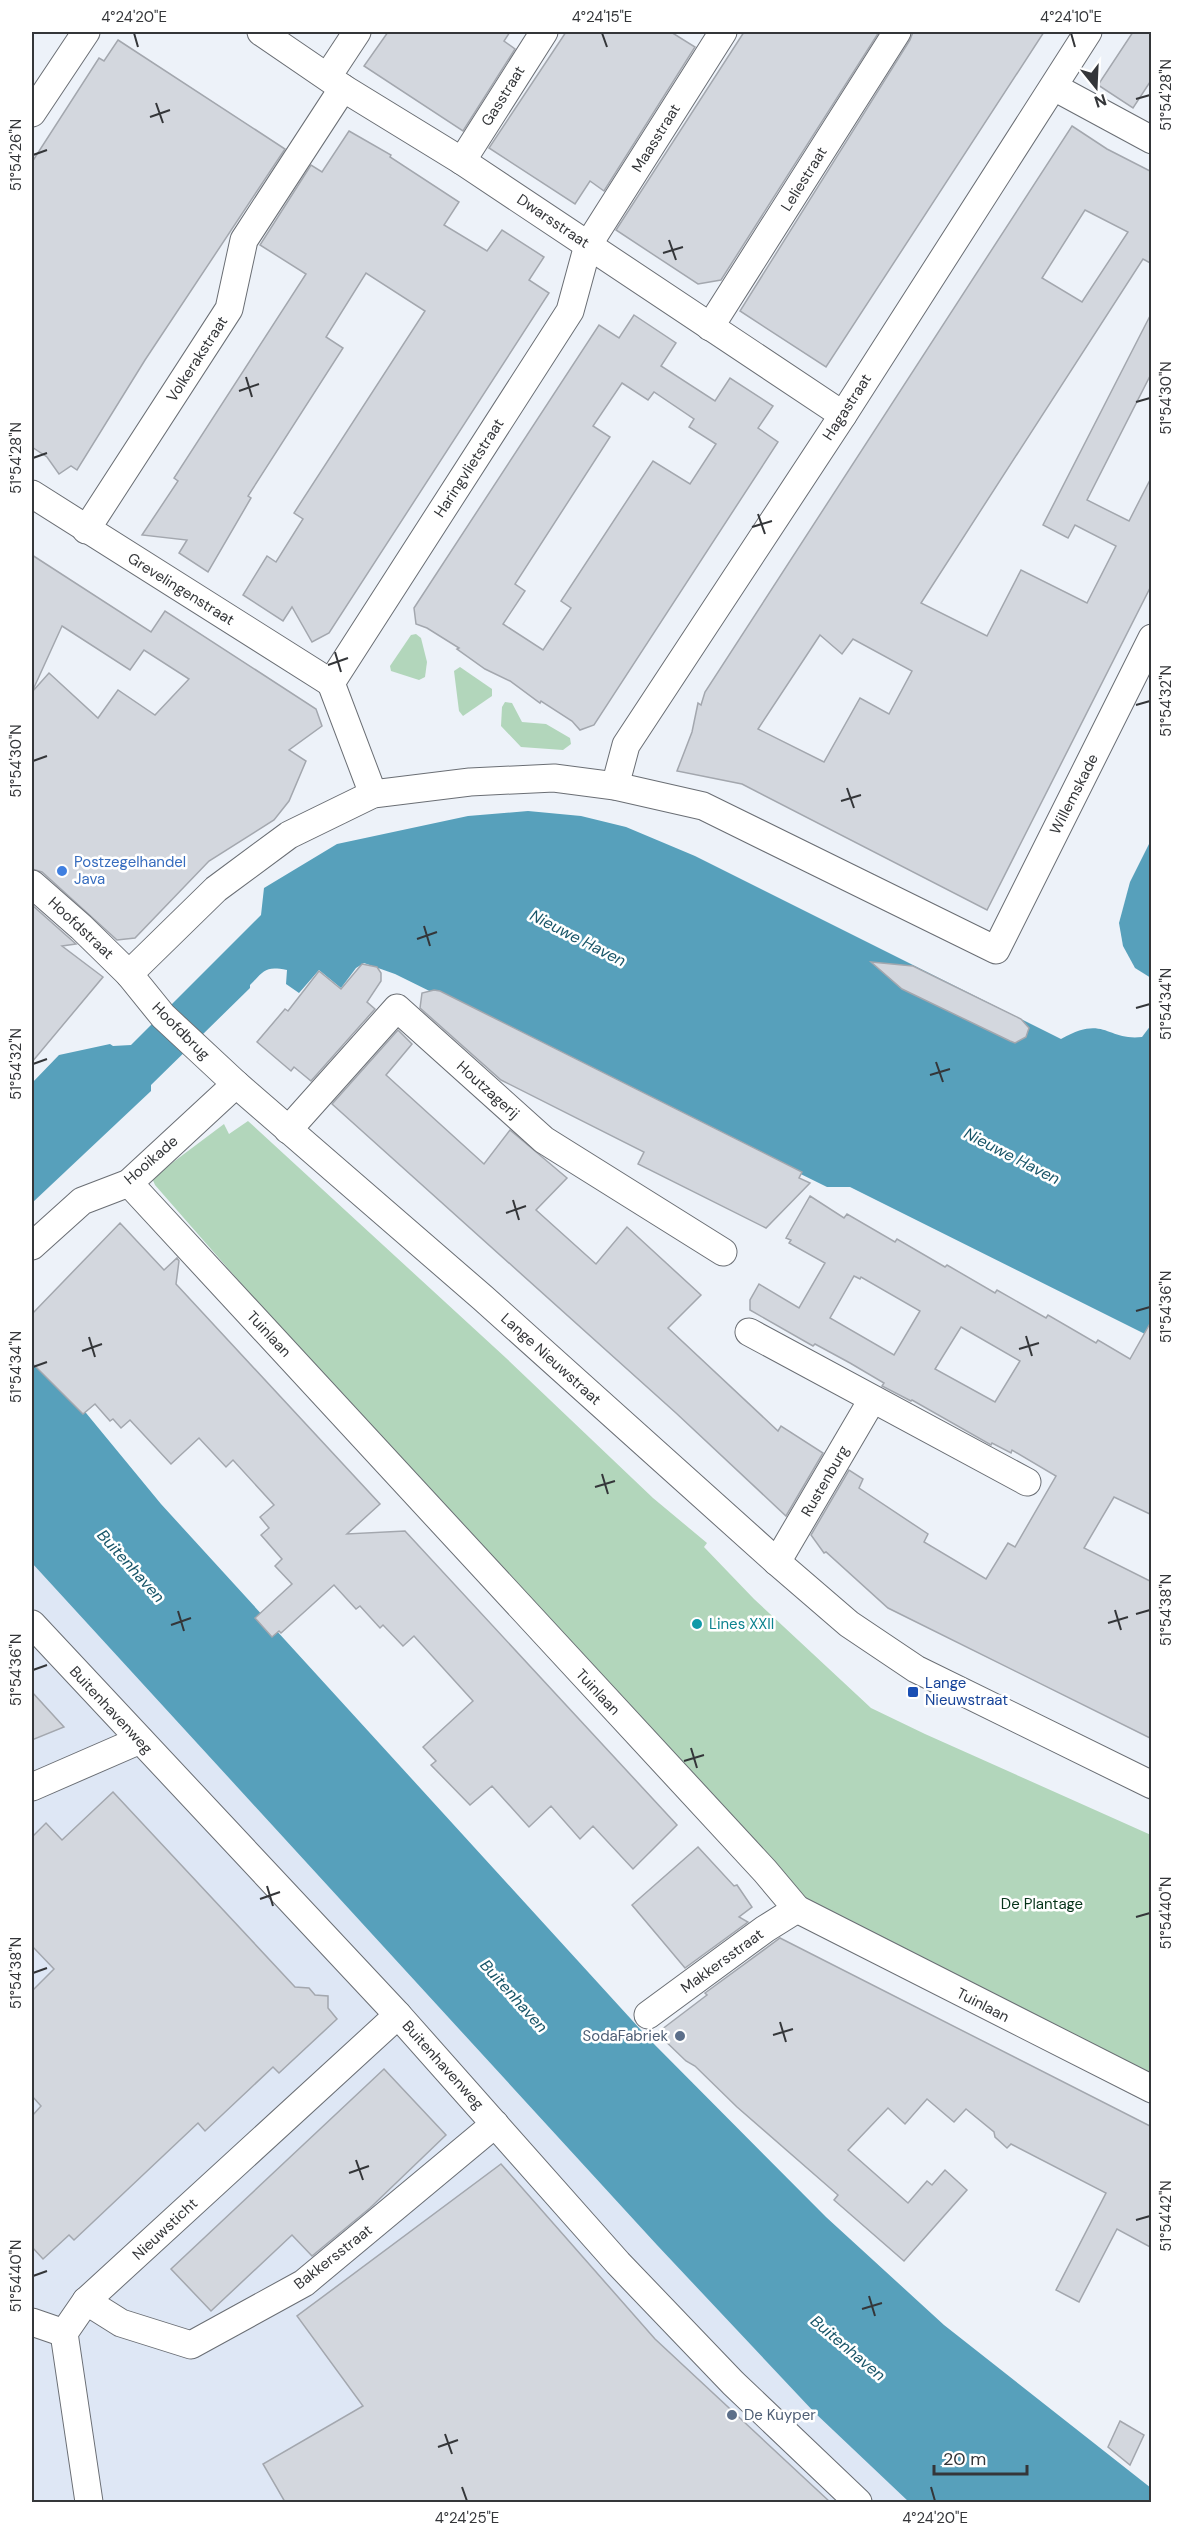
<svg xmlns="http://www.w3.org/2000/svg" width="1183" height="2534" font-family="'DM Sans',sans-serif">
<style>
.built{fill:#dee7f5}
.green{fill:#b2d6bb}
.water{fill:#57a0bb}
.building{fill:#d3d7de;stroke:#a3a7ae;stroke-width:1.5;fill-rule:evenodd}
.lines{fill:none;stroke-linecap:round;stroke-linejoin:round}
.minor-casing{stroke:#6a6e74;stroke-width:29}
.minor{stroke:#fff;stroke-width:27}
.ticks{fill:none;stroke:#343639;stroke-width:2}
.shop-dot{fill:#3f7fe0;stroke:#fff;stroke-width:2}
.culture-dot{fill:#0f9aa8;stroke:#fff;stroke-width:2}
.transit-dot{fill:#1a4fb4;stroke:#fff;stroke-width:2}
.service-dot{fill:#5c6f8a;stroke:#fff;stroke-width:2}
.labels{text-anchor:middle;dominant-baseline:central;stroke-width:5;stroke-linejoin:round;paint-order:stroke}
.street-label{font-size:15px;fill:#343639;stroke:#fff}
.shop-label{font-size:15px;fill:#366cbe;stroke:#fff;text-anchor:start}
.culture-label{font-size:15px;fill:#0d838f;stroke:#fff;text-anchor:start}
.transit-label{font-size:15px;fill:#164399;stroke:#fff;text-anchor:start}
.park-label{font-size:15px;fill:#053319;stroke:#fff}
.service-label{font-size:15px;fill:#4e5e75;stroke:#fff;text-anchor:end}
.water-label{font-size:16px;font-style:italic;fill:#185568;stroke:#fff}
.neatline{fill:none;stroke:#343639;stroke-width:2}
.ticks-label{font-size:15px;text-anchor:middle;fill:#343639}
</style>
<rect width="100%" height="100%" fill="#edf2f9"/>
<polygon class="built" points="32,1461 1048,2502 32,2502"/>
<g class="green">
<polygon points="416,634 421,638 427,662 425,677 419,680 391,671 390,666 411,635"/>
<polygon points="460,667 492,689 492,696 463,716 459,711 454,671"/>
<polygon points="505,702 512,703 522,722 546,724 570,738 571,744 563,750 521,747 501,726 502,707"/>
<polygon points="248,1121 506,1358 653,1498 707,1543 704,1547 754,1599 871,1708 925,1734 1151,1835 1151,2079 808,1910 280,1328 155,1185 152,1178 224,1124 229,1134"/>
</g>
<g class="water">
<path d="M528,811L581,816L626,827L695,856L1061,1039C1105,1014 1106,1041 1142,1037L1151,1025V1337L850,1187H827L395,974L364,963L356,968L341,988L319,970L299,993L286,984L287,970C265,966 265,970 250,985V988L151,1085V1091L32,1203V1083L59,1055L110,1044L113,1046L131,1045L261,915L264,888L337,844L468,816Z"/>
<polygon points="1151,840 1151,978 1135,968 1123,946 1119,923 1130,882"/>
<polygon points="32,1339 63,1385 161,1504 651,2041 826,2217 944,2325 1151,2488 1151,2502 909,2502 814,2412 657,2245 32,1563"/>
</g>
<g class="building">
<polygon points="388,32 510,32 504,41 515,49 463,131 364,66"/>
<polygon points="566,32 671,32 695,47 604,191 590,181 575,204 489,148"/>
<polygon points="744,32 879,32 721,280 698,284 616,230"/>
<polygon points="913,32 1044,32 826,367 740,311 910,40"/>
<polygon points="1133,32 1152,32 1152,79 1133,108 1098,85"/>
<polygon points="118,40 285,149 145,360 77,470 71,466 59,474 47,457 32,447 32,162 99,58 104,61"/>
<path d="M1072,126L1107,149L1152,172V264L1143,259L921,603L987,636L1021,570L1087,603L1116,546L1075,525L1068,538L1043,525L1152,312V372L1087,500L1129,521L1152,476V584L987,910L742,784L677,771L692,732L698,703L701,705L705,692ZM1085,210L1128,232L1082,302L1042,278ZM820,635L842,654L853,639L912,671L889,714L860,698L824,762L758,729Z"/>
<polygon points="349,131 391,155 390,157 459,202 444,225 487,251 502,230 544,257 529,280 549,293 329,633 312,642 292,607 283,621 243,595 267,556 276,562 303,519 294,513 425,311 366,273 326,337 343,348 248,496 251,498 208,572 179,553 187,540 142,535 178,481 174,478 306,274 260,245 311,165 322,172"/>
<path d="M634,315L676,343L661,366L715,401L730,378L773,406L758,428L778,442L594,725L580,730L572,721L541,701L540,703L510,681L485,669L457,649L459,648L427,628L416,624L414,608L599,325L619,338ZM622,383L648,400L654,392L694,419L689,427L716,444L690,484L653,461L561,601L571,608L543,650L503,624L525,591L515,584L610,437L593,426Z"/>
<path d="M32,555L151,632L165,611L316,709L322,726L289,750L306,761L289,801L274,820L209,861L135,938L117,940L42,872L32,869ZM62,626L130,670L144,650L189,679L155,715L118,690L98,718L49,673L32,692Z"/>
<polygon points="32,905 76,944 62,946 103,977 32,1062"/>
<polygon points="871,962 913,966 1021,1019 1029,1028 1026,1037 1015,1043 1010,1041 902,989"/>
<polygon points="362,964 377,967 381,973 381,981 367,1002 375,1009 311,1081 294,1067 291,1071 257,1042 285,1009 288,1011 319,971 341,989"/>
<polygon points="434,990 440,991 802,1172 799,1178 810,1183 766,1228 638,1164 644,1152 501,1080 420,1008 422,993"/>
<polygon points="398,1030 412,1044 386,1075 484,1164 510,1130 567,1178 536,1210 596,1264 627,1227 701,1295 668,1328 778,1431 781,1426 823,1453 786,1516 676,1413 332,1104"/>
<path d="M810,1196L844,1218L847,1214L895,1242L897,1239L945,1267L947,1265L995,1293L997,1290L1046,1318L1048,1315L1096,1343L1098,1340L1130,1359L1152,1320V1515L1114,1497L1084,1548L1152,1582V1739L888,1608L826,1552L824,1553L811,1535L849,1470L863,1479L859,1488L928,1534L924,1542L986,1579L1008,1543L1015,1547L1056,1476L1012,1450L1011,1453L992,1443L991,1445L912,1400L911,1401L882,1386L884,1383L850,1363L815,1344L813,1346L750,1310V1300L759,1284L799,1308L825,1263L789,1243L791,1240L786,1238ZM854,1276L860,1279L861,1277L920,1311L894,1355L830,1318ZM961,1327L1020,1361L995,1402L935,1369Z"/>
<polygon points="120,1223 164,1270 177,1258 179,1261 176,1284 380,1504 347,1534 405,1531 677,1825 633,1869 593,1826 580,1839 551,1806 529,1827 492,1786 470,1805 431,1765 436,1761 423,1747 473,1701 414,1636 403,1646 383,1625 380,1628 360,1606 356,1609 334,1585 281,1633 279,1631 272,1637 255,1618 292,1584 275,1566 282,1559 261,1535 269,1528 260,1517 274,1505 233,1460 226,1467 199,1438 171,1464 130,1420 121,1428 113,1419 110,1421 95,1404 83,1414 32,1363 32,1314"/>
<polygon points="32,1692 64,1727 32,1740"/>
<polygon points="113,1792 295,1987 309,1988 315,1995 328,1996 328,2008 337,2019 279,2073 273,2067 205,2131 198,2123 74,2240 69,2235 43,2259 32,2247 32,2116 41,2106 32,2096 32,1991 54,1969 32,1946 32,1837 46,1823 62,1840"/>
<polygon points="698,1847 734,1886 737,1885 752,1907 739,1917 748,1922 685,1968 632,1905"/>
<polygon points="780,1938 1152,2127 1152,2248 1117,2229 1079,2302 1056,2290 1106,2193 1011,2144 1007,2148 995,2137 994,2132 966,2109 954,2122 927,2099 905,2124 888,2108 848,2150 908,2203 927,2181 932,2185 945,2170 967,2190 904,2261 834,2200 838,2195 737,2107 695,2066 686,2061 657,2033 707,1995 705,1993"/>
<polygon points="384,2069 446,2135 370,2208 312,2256 292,2235 211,2311 171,2269"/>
<polygon points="501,2164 655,2339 830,2502 285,2502 263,2464 363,2406 297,2316"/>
<polygon points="1120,2421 1144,2435 1130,2465 1108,2447"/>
</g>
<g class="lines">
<defs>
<g id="minor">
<polyline points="261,32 343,88 462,161 843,415"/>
<polyline points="328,76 357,32"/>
<polyline points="1054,87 1152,140"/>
<polyline points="32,113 86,32"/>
<polyline points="462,161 544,32"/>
<polyline points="710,327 897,32"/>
<polyline points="32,494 331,683"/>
<polyline points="86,530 229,309 244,240 343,88"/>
<polyline points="331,683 570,311 588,245 723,32"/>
<polyline points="331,683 373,794"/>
<polyline points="615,786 626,745 843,415 1088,32"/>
<polyline points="32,884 81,927 129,974 163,1016 236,1084 483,1298 777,1562 849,1624 916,1669 1152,1785"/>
<polyline points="129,974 216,889 289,835 373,794 470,782 554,778 615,786 703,806 996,950 1152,638"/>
<polyline points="288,1130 397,1008 544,1140 723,1252"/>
<polyline points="129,1183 765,1871 797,1909 1152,2089"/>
<polyline points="32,1246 82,1201 129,1183 236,1084"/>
<polyline points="749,1332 1027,1482"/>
<polyline points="777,1562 872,1400"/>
<polyline points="32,1624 398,2015 618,2263 733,2383 858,2502"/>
<polyline points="32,1787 140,1740"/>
<polyline points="648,2015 765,1929 797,1909"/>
<polyline points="86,2301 121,2323 191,2345 304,2283 495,2124"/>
<polyline points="32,2322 64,2333"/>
<polyline points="89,2502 64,2333 86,2301 398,2015"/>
</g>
</defs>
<use href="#minor" class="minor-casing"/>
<use href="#minor" class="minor"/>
</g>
<path class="ticks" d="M134,33L138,47M602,33L607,47M1071,33L1075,47M1136,99L1150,95M156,103L163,123M150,117L170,110M33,155L47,150M669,240L676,260M663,253L683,247M246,377L252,397M239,391L259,384M1136,402L1150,398M33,458L47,453M758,514L765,534M752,527L772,521M335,652L341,672M328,665L348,658M1136,705L1150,701M33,761L47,756M847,788L854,808M841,801L861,795M424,926L430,946M417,939L437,932M1136,1008L1150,1004M936,1062L943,1082M33,1064L47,1059M930,1075L950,1069M513,1200L519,1220M506,1213L526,1206M1136,1311L1150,1307M1026,1336L1032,1356M89,1337L95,1357M1019,1349L1039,1343M82,1351L102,1344M33,1367L47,1362M602,1474L608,1494M595,1487L615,1481M1115,1610L1121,1630M178,1611L184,1631M1136,1614L1150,1610M1108,1623L1128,1617M171,1625L191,1618M33,1670L47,1665M691,1748L697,1768M684,1761L704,1755M267,1886L273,1906M260,1899L280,1892M1136,1917L1150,1913M33,1973L47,1968M780,2022L786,2042M773,2035L793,2029M356,2160L363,2180M349,2173L369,2166M1136,2220L1150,2216M33,2276L47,2271M869,2296L875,2316M862,2309L882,2303M445,2434L452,2454M438,2447L458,2440M462,2487L467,2501M931,2487L935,2501"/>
<circle class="shop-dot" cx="62" cy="871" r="6"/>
<circle class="culture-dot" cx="697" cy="1624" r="6"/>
<rect class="transit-dot" x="907" y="1686" width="12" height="12" rx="3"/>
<g class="service-dot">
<circle cx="680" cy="2036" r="6"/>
<circle cx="732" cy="2415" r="6"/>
</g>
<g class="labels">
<g class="street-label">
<text transform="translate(503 96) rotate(-58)">Gasstraat</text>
<text transform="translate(656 138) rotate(-58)">Maasstraat</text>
<text transform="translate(804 179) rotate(-58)">Leliestraat</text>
<text transform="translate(553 221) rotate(34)">Dwarsstraat</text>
<text transform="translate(197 359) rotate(-57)">Volkerakstraat</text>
<text transform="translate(847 407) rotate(-57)">Hagastraat</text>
<text transform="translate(469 468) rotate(-57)">Haringvlietstraat</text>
<text transform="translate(181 589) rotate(32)">Grevelingenstraat</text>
<text transform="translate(1074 794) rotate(-63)">Willemskade</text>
<text transform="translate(81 928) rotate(43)">Hoofdstraat</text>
<text transform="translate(181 1031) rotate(45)">Hoofdbrug</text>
<text transform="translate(488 1090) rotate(42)">Houtzagerij</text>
<text transform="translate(151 1160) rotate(-41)">Hooikade</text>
<text transform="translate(269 1334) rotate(47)">Tuinlaan</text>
<text transform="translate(551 1359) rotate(42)">Lange Nieuwstraat</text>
<text transform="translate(825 1481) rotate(-60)">Rustenburg</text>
<text transform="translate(598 1692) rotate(47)">Tuinlaan</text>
<text transform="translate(111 1710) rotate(47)">Buitenhavenweg</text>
<text transform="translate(722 1961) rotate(-36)">Makkersstraat</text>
<text transform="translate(983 2005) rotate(27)">Tuinlaan</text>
<text transform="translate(443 2065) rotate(48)">Buitenhavenweg</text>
<text transform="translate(165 2229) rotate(-43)">Nieuwsticht</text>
<text transform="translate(333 2257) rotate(-38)">Bakkersstraat</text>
</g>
<g class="shop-label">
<text x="74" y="862">Postzegelhandel<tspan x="74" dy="17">Java</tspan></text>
</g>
<g class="culture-label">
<text x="709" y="1624">Lines XXII</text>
</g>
<g class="transit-label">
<text x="925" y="1683">Lange<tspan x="925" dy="17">Nieuwstraat</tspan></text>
</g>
<g class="park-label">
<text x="1042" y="1904">De Plantage</text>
</g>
<g class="service-label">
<text x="668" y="2036">SodaFabriek</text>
<text x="744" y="2415" text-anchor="start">De Kuyper</text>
</g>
<g class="water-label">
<text transform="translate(578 938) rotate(27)">Nieuwe Haven</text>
<text transform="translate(1012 1156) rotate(27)">Nieuwe Haven</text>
<text transform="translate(131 1566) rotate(48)">Buitenhaven</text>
<text transform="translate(514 1996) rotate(48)">Buitenhaven</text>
<text transform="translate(848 2348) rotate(40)">Buitenhaven</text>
</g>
</g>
<rect width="1183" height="2534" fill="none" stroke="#ffffff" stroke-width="66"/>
<g transform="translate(1096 87) rotate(162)" stroke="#ffffff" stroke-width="4.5" paint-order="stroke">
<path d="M0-4.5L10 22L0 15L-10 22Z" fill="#343639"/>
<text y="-9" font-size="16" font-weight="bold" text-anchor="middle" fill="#343639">N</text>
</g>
<path d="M934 2465v9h93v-9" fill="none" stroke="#343639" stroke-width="3"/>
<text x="943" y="2465" font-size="18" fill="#343639" stroke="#ffffff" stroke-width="4.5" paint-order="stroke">20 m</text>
<rect x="33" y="33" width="1117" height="2468" class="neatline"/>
<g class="ticks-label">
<text x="134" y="22">4°24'20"E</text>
<text x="602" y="22">4°24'15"E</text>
<text x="1071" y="22">4°24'10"E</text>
<text transform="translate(1166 95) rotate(-90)" y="5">51°54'28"N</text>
<text transform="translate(16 155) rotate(-90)" y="5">51°54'26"N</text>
<text transform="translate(1166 398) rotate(-90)" y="5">51°54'30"N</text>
<text transform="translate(16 458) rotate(-90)" y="5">51°54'28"N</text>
<text transform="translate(1166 701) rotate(-90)" y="5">51°54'32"N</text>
<text transform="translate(16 761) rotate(-90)" y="5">51°54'30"N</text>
<text transform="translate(1166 1004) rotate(-90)" y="5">51°54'34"N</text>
<text transform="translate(16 1064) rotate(-90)" y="5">51°54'32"N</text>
<text transform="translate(1166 1307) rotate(-90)" y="5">51°54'36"N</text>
<text transform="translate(16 1367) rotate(-90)" y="5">51°54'34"N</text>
<text transform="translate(1166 1610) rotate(-90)" y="5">51°54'38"N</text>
<text transform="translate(16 1670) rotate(-90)" y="5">51°54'36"N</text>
<text transform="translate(1166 1913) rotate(-90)" y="5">51°54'40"N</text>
<text transform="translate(16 1973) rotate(-90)" y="5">51°54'38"N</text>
<text transform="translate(1166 2216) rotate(-90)" y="5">51°54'42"N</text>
<text transform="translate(16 2276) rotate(-90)" y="5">51°54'40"N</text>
<text x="467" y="2523">4°24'25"E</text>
<text x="935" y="2523">4°24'20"E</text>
</g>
</svg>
